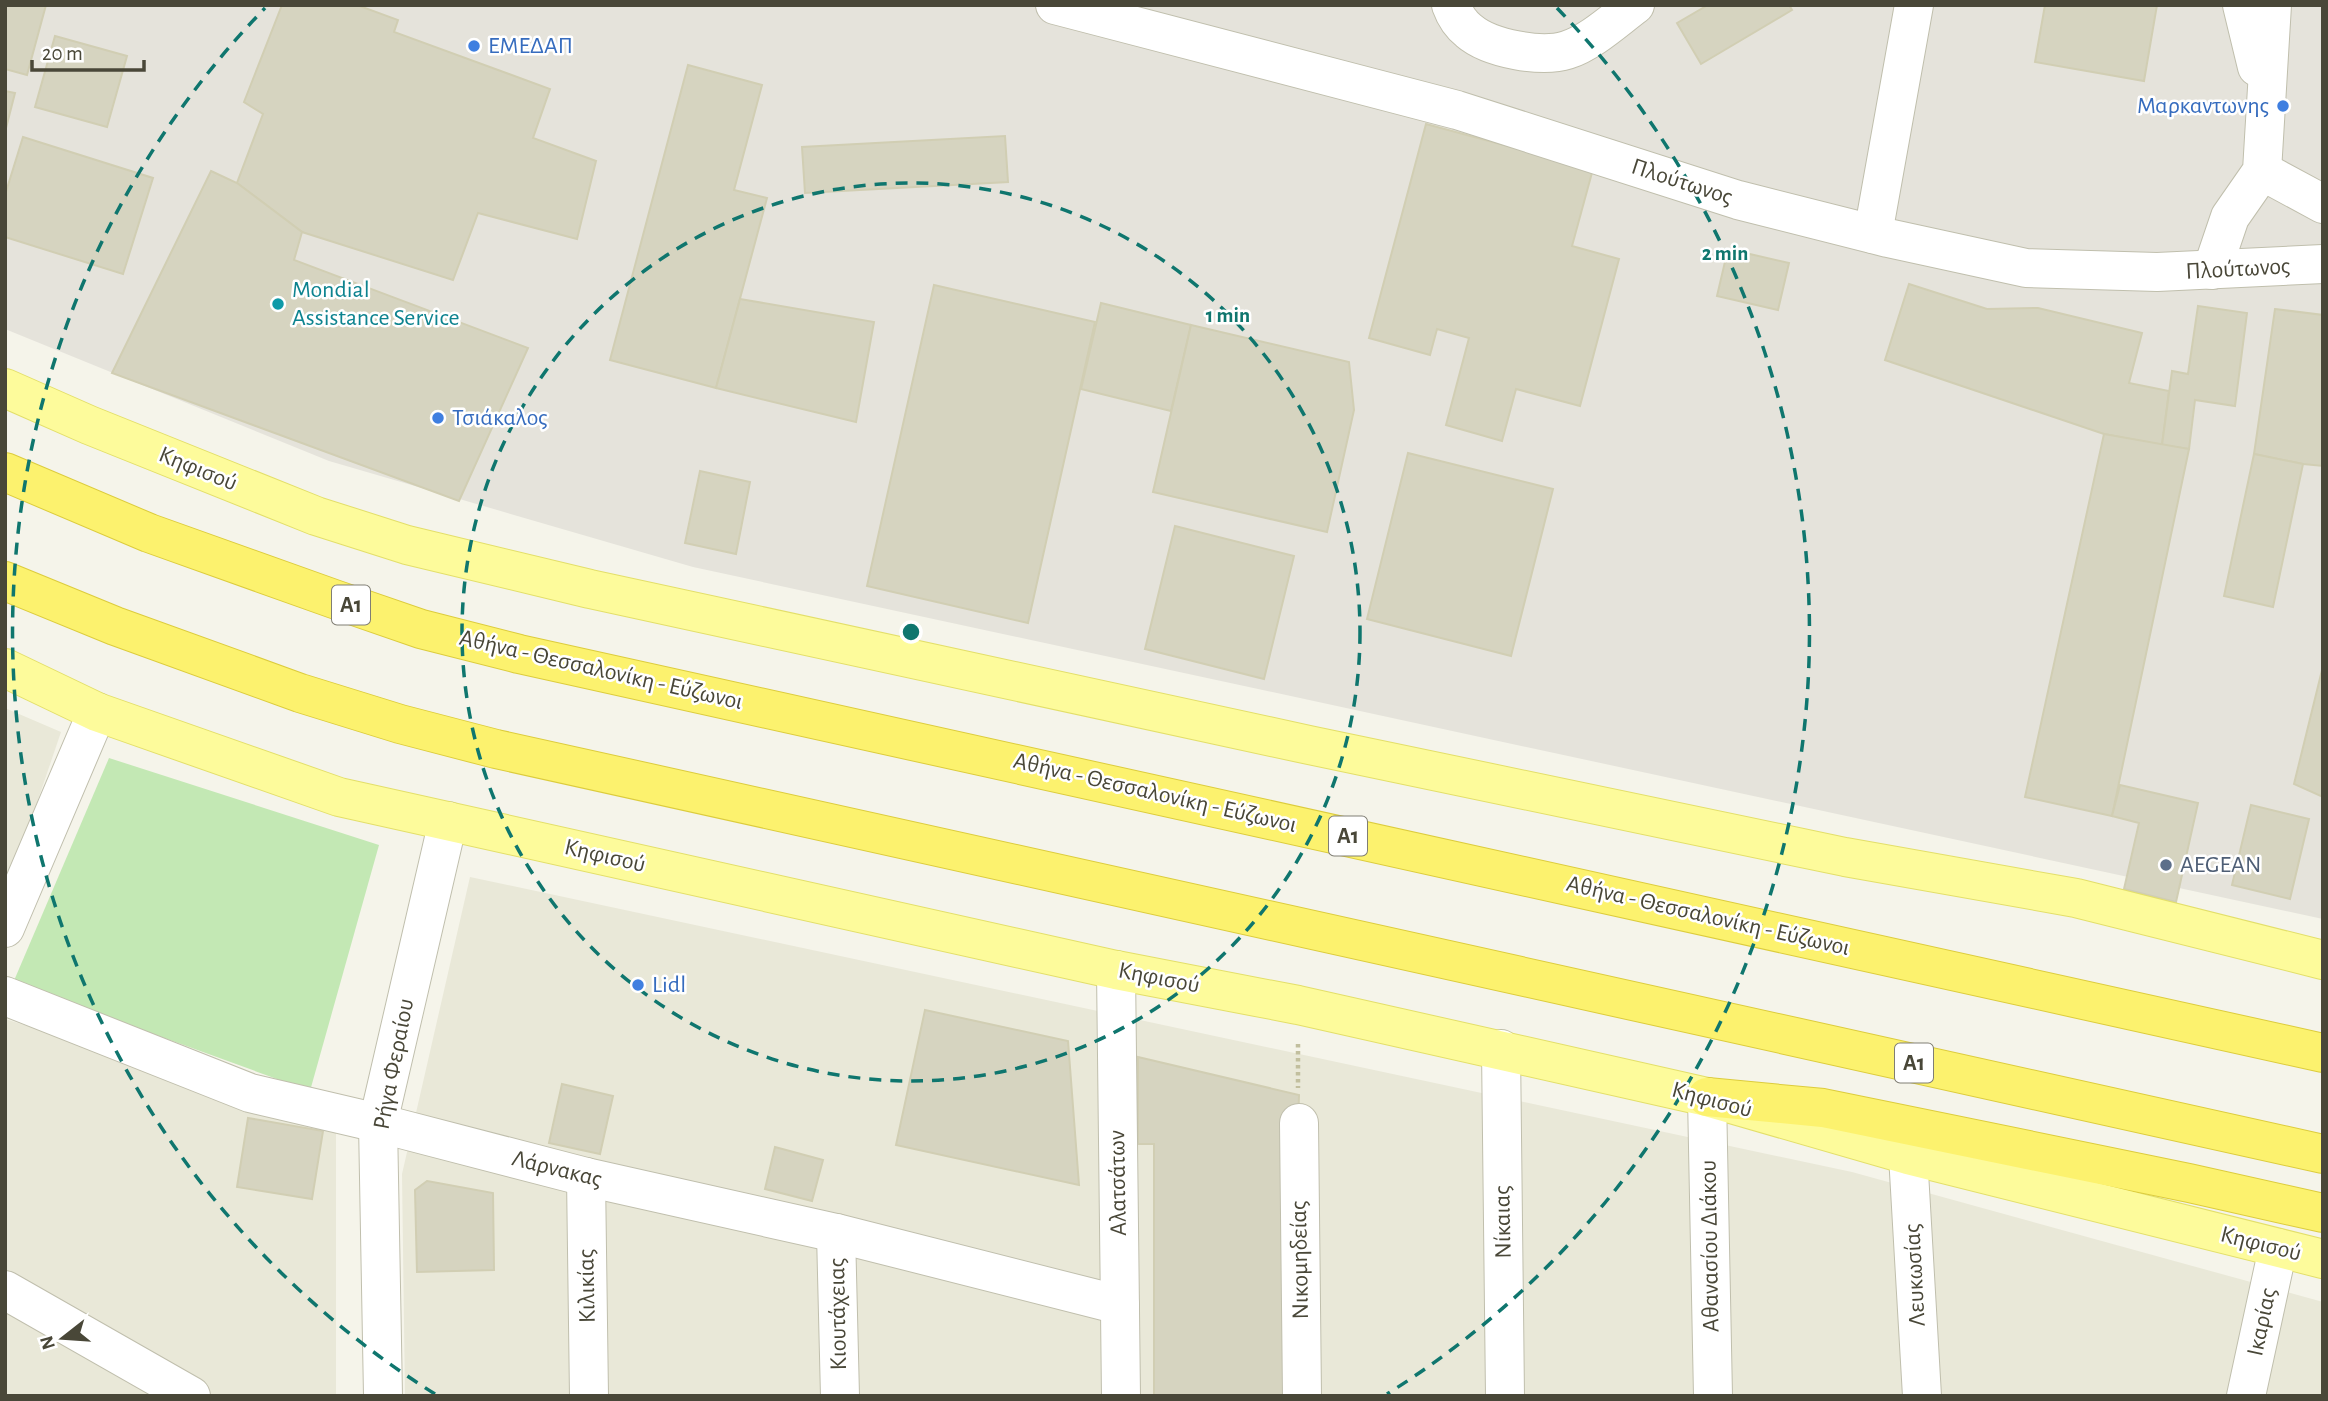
<svg xmlns="http://www.w3.org/2000/svg" width="2328" height="1401" font-family="'Alegreya Sans',sans-serif">
<style>
.residential{fill:#e9e8d8}
.industrial{fill:#e5e3db}
.green{fill:#c3e8b4}
.building{fill:#d6d4c0;stroke:#d1ceb3;stroke-width:2}
.lines{fill:none;stroke-linecap:round;stroke-linejoin:round}
.minor-casing{stroke:#c0bfad;stroke-width:40}
.major-casing{stroke:#e3df6a;stroke-width:40}
.highway-casing{stroke:#dccc3d;stroke-width:40}
.path{stroke:#c2bf9e;stroke-width:4.5;stroke-dasharray:3.5 3.5;stroke-linecap:butt}
.minor{stroke:#fff;stroke-width:38}
.major{stroke:#fdfb9b;stroke-width:38}
.highway{stroke:#fcf26e;stroke-width:38}
.ring{fill:none;stroke:#0f766e;stroke-width:3.5;stroke-dasharray:12 9}
.shop-dot{fill:#3f7fe0;stroke:#fff;stroke-width:2.5}
.culture-dot{fill:#0f9aa8;stroke:#fff;stroke-width:2.5}
.service-dot{fill:#5c6f8a;stroke:#fff;stroke-width:2.5}
.labels{text-anchor:middle;dominant-baseline:central;stroke-width:5;stroke-linejoin:round;paint-order:stroke}
.shield{fill:#fff;stroke:#807e74;stroke-width:2}
.shield-label{font-size:23px;font-weight:bold;fill:#494738}
.shop-label{font-size:24px;fill:#366cbe;stroke:#fff;text-anchor:start}
.street-label{font-size:24px;fill:#494738;stroke:#fff}
.culture-label{font-size:24px;fill:#0d838f;stroke:#fff;text-anchor:start}
.service-label{font-size:24px;fill:#4e5e75;stroke:#fff;text-anchor:start}
.centre{fill:#0f766e;stroke:#fff;stroke-width:3.5}
.ring-label{font-size:21px;text-anchor:middle;font-weight:bold;fill:#0f766e;stroke:#fff;stroke-width:5;stroke-linejoin:round;paint-order:stroke}
</style>
<rect width="100%" height="100%" fill="#f5f4ea"/>
<g class="residential">
<polygon points="5,708 61,732 5,897"/>
<polygon points="470,877 1852,1172 2323,1302 2323,1396 405,1396 402,1174"/>
<polygon points="5,1019 336,1122 336,1396 5,1396"/>
</g>
<polygon class="industrial" points="5,5 2323,5 2323,919 693,567 329,461 5,329"/>
<polygon class="green" points="109,758 379,845 310,1091 13,983"/>
<g class="building">
<polygon points="5,5 46,5 27,75 5,69"/>
<polygon points="282,5 357,5 398,20 394,32 550,89 533,138 596,161 577,239 478,213 453,280 302,232 237,183 263,114 244,102"/>
<polygon points="1708,5 1789,5 1792,10 1701,64 1677,23"/>
<polygon points="2045,5 2157,5 2144,81 2035,62"/>
<polygon points="55,36 127,56 107,127 35,107"/>
<polygon points="688,65 762,85 734,190 767,198 716,388 610,360"/>
<polygon points="5,91 15,93 5,132"/>
<polygon points="1426,124 1593,169 1572,246 1619,259 1580,406 1516,389 1502,441 1446,425 1469,338 1437,329 1430,355 1369,338"/>
<polygon points="1005,136 1008,182 805,193 802,147"/>
<polygon points="23,137 153,178 123,274 5,237 5,195"/>
<polygon points="211,171 237,183 302,232 294,260 528,348 459,501 112,373"/>
<polygon points="1728,249 1789,263 1778,310 1717,296"/>
<polygon points="1909,284 1987,309 2038,308 2142,333 2129,383 2169,391 2162,445 2104,434 1885,360"/>
<polygon points="934,285 1095,322 1028,623 867,586"/>
<polygon points="740,299 874,322 856,422 716,388"/>
<polygon points="1101,303 1191,325 1171,411 1081,389"/>
<polygon points="2198,306 2247,313 2235,406 2195,400 2189,449 2162,445 2172,371 2188,374"/>
<polygon points="2275,309 2323,315 2323,466 2303,464 2254,454"/>
<polygon points="1191,325 1349,362 1354,410 1327,532 1153,492"/>
<polygon points="2104,434 2189,449 2112,816 2025,797"/>
<polygon points="1408,453 1553,489 1511,656 1367,619"/>
<polygon points="2254,454 2303,464 2273,607 2224,596"/>
<polygon points="700,471 750,482 736,554 685,543"/>
<polygon points="1175,526 1294,556 1264,679 1145,649"/>
<polygon points="2323,666 2323,797 2294,784"/>
<polygon points="2120,785 2198,803 2176,902 2124,889 2139,823 2112,816"/>
<polygon points="2251,805 2309,819 2290,899 2232,885"/>
<polygon points="925,1010 1068,1041 1079,1185 896,1145"/>
<polygon points="1138,1057 1299,1095 1289,1396 1154,1396 1154,1144 1138,1144"/>
<polygon points="562,1084 613,1096 600,1154 549,1143"/>
<polygon points="248,1118 323,1131 312,1199 237,1187"/>
<polygon points="775,1147 823,1160 812,1201 765,1189"/>
<polygon points="427,1181 493,1193 494,1270 417,1272 415,1190"/>
</g>
<g class="lines">
<defs>
<g id="minor">
<polyline points="1055,5 1457,110 1738,200 1888,238 2026,268 2157,272 2323,264"/>
<path d="M1451,5C1455,16 1460,24 1469,31C1490,49 1542,58 1567,50C1590,43 1616,19 1635,5"/>
<polyline points="2242,5 2257,67"/>
<polyline points="2262,171 2323,204"/>
<polyline points="1873,234 1914,5"/>
<polyline points="2212,270 2230,217 2262,171 2272,5"/>
<polyline points="5,928 97,712"/>
<polyline points="1116,970 1121,1396"/>
<polyline points="5,996 250,1093 378,1123 586,1177 836,1233 1120,1305"/>
<polyline points="1501,1049 1505,1396"/>
<polyline points="1707,1097 1713,1396"/>
<polyline points="1299,1123 1302,1396"/>
<polyline points="1908,1155 1922,1396"/>
<polyline points="586,1177 589,1396"/>
<polyline points="836,1233 840,1396"/>
<polyline points="5,1290 191,1396"/>
<polyline points="383,1396 378,1123 448,821"/>
<polyline points="2246,1396 2278,1248"/>
</g>
<g id="major">
<polyline points="5,388 89,425 316,516 407,545 590,589 1309,745 1845,857 2076,898 2323,960"/>
<polyline points="5,668 97,712 339,797 1116,970 1298,1005 1707,1097 1908,1155 2323,1259"/>
</g>
<g id="highway">
<polyline points="5,472 149,533 334,599 421,629 519,654 2323,1053"/>
<polyline points="5,581 115,626 300,693 400,724 496,749 2323,1154"/>
<polyline points="1707,1097 1823,1108 2189,1183 2323,1213"/>
</g>
</defs>
<use href="#minor" class="minor-casing"/>
<use href="#major" class="major-casing"/>
<use href="#highway" class="highway-casing"/>
<polyline class="path" points="1298,1044 1298,1088"/>
<use href="#minor" class="minor"/>
<use href="#major" class="major"/>
<use href="#highway" class="highway"/>
</g>
<g class="ring">
<circle cx="911" cy="632" r="449"/>
<path d="M435 1394A898 898 0 0 1 265 8M1557 8A898 898 0 0 1 1387 1394"/>
</g>
<g class="shop-dot">
<circle cx="474" cy="46" r="7"/>
<circle cx="2283" cy="106" r="7"/>
<circle cx="438" cy="418" r="7"/>
<circle cx="638" cy="985" r="7"/>
</g>
<circle class="culture-dot" cx="278" cy="304" r="7"/>
<circle class="service-dot" cx="2166" cy="865" r="7"/>
<g class="labels">
<g class="shield">
<rect x="332" y="585.5" width="38" height="39" rx="5"/>
<rect x="1329" y="816.5" width="38" height="39" rx="5"/>
<rect x="1895" y="1043.5" width="38" height="39" rx="5"/>
</g>
<g class="shield-label">
<text x="351" y="605">Α1</text>
<text x="1348" y="836">Α1</text>
<text x="1914" y="1063">Α1</text>
</g>
<g class="shop-label">
<text x="488" y="46">ΕΜΕΔΑΠ</text>
<text x="2269" y="106" text-anchor="end">Μαρκαντωνης</text>
<text x="452" y="418">Τσιάκαλος</text>
<text x="652" y="985">Lidl</text>
</g>
<g class="street-label">
<text transform="translate(1682 182) rotate(18)">Πλούτωνος</text>
<text transform="translate(2238 269) rotate(-3)">Πλούτωνος</text>
<text transform="translate(198 469) rotate(22)">Κηφισού</text>
<text transform="translate(601 670) rotate(13)">Αθήνα - Θεσσαλονίκη - Εύζωνοι</text>
<text transform="translate(1155 793) rotate(13)">Αθήνα - Θεσσαλονίκη - Εύζωνοι</text>
<text transform="translate(605 856) rotate(13)">Κηφισού</text>
<text transform="translate(1708 916) rotate(13)">Αθήνα - Θεσσαλονίκη - Εύζωνοι</text>
<text transform="translate(1159 978) rotate(11)">Κηφισού</text>
<text transform="translate(394 1064) rotate(-79)">Ρήγα Φεραίου</text>
<text transform="translate(1712 1100) rotate(15)">Κηφισού</text>
<text transform="translate(557 1169) rotate(14)">Λάρνακας</text>
<text transform="translate(1118 1183) rotate(-91)">Αλατσάτων</text>
<text transform="translate(1503 1222) rotate(-91)">Νίκαιας</text>
<text transform="translate(2261 1244) rotate(14)">Κηφισού</text>
<text transform="translate(1710 1246) rotate(-91)">Αθανασίου Διάκου</text>
<text transform="translate(1300 1260) rotate(-91)">Νικομηδείας</text>
<text transform="translate(1915 1275) rotate(-93)">Λευκωσίας</text>
<text transform="translate(587 1286) rotate(-91)">Κιλικίας</text>
<text transform="translate(838 1314) rotate(-91)">Κιουτάχειας</text>
<text transform="translate(2262 1322) rotate(-78)">Ικαρίας</text>
</g>
<g class="culture-label">
<text x="292" y="290">Mondial<tspan x="292" dy="28">Assistance Service</tspan></text>
</g>
<g class="service-label">
<text x="2180" y="865">AEGEAN</text>
</g>
</g>
<circle cx="911" cy="632" r="10" class="centre"/>
<g class="ring-label">
<text x="1725" y="260">2 min</text>
<text x="1228" y="322">1 min</text>
</g>
<rect width="2328" height="1401" fill="none" stroke="#494738" stroke-width="14"/>
<g transform="translate(63 1338) rotate(253)" stroke="#ffffff" stroke-width="5" paint-order="stroke">
<path d="M0-5L12 26L0 18L-12 26Z" fill="#494738"/>
<text y="-10" font-size="19" font-weight="bold" text-anchor="middle" fill="#494738">N</text>
</g>
<path d="M32 60v10h112v-10" fill="none" stroke="#494738" stroke-width="3.5"/>
<text x="42" y="60" font-size="21" fill="#494738" stroke="#ffffff" stroke-width="5" paint-order="stroke">20 m</text>
</svg>
